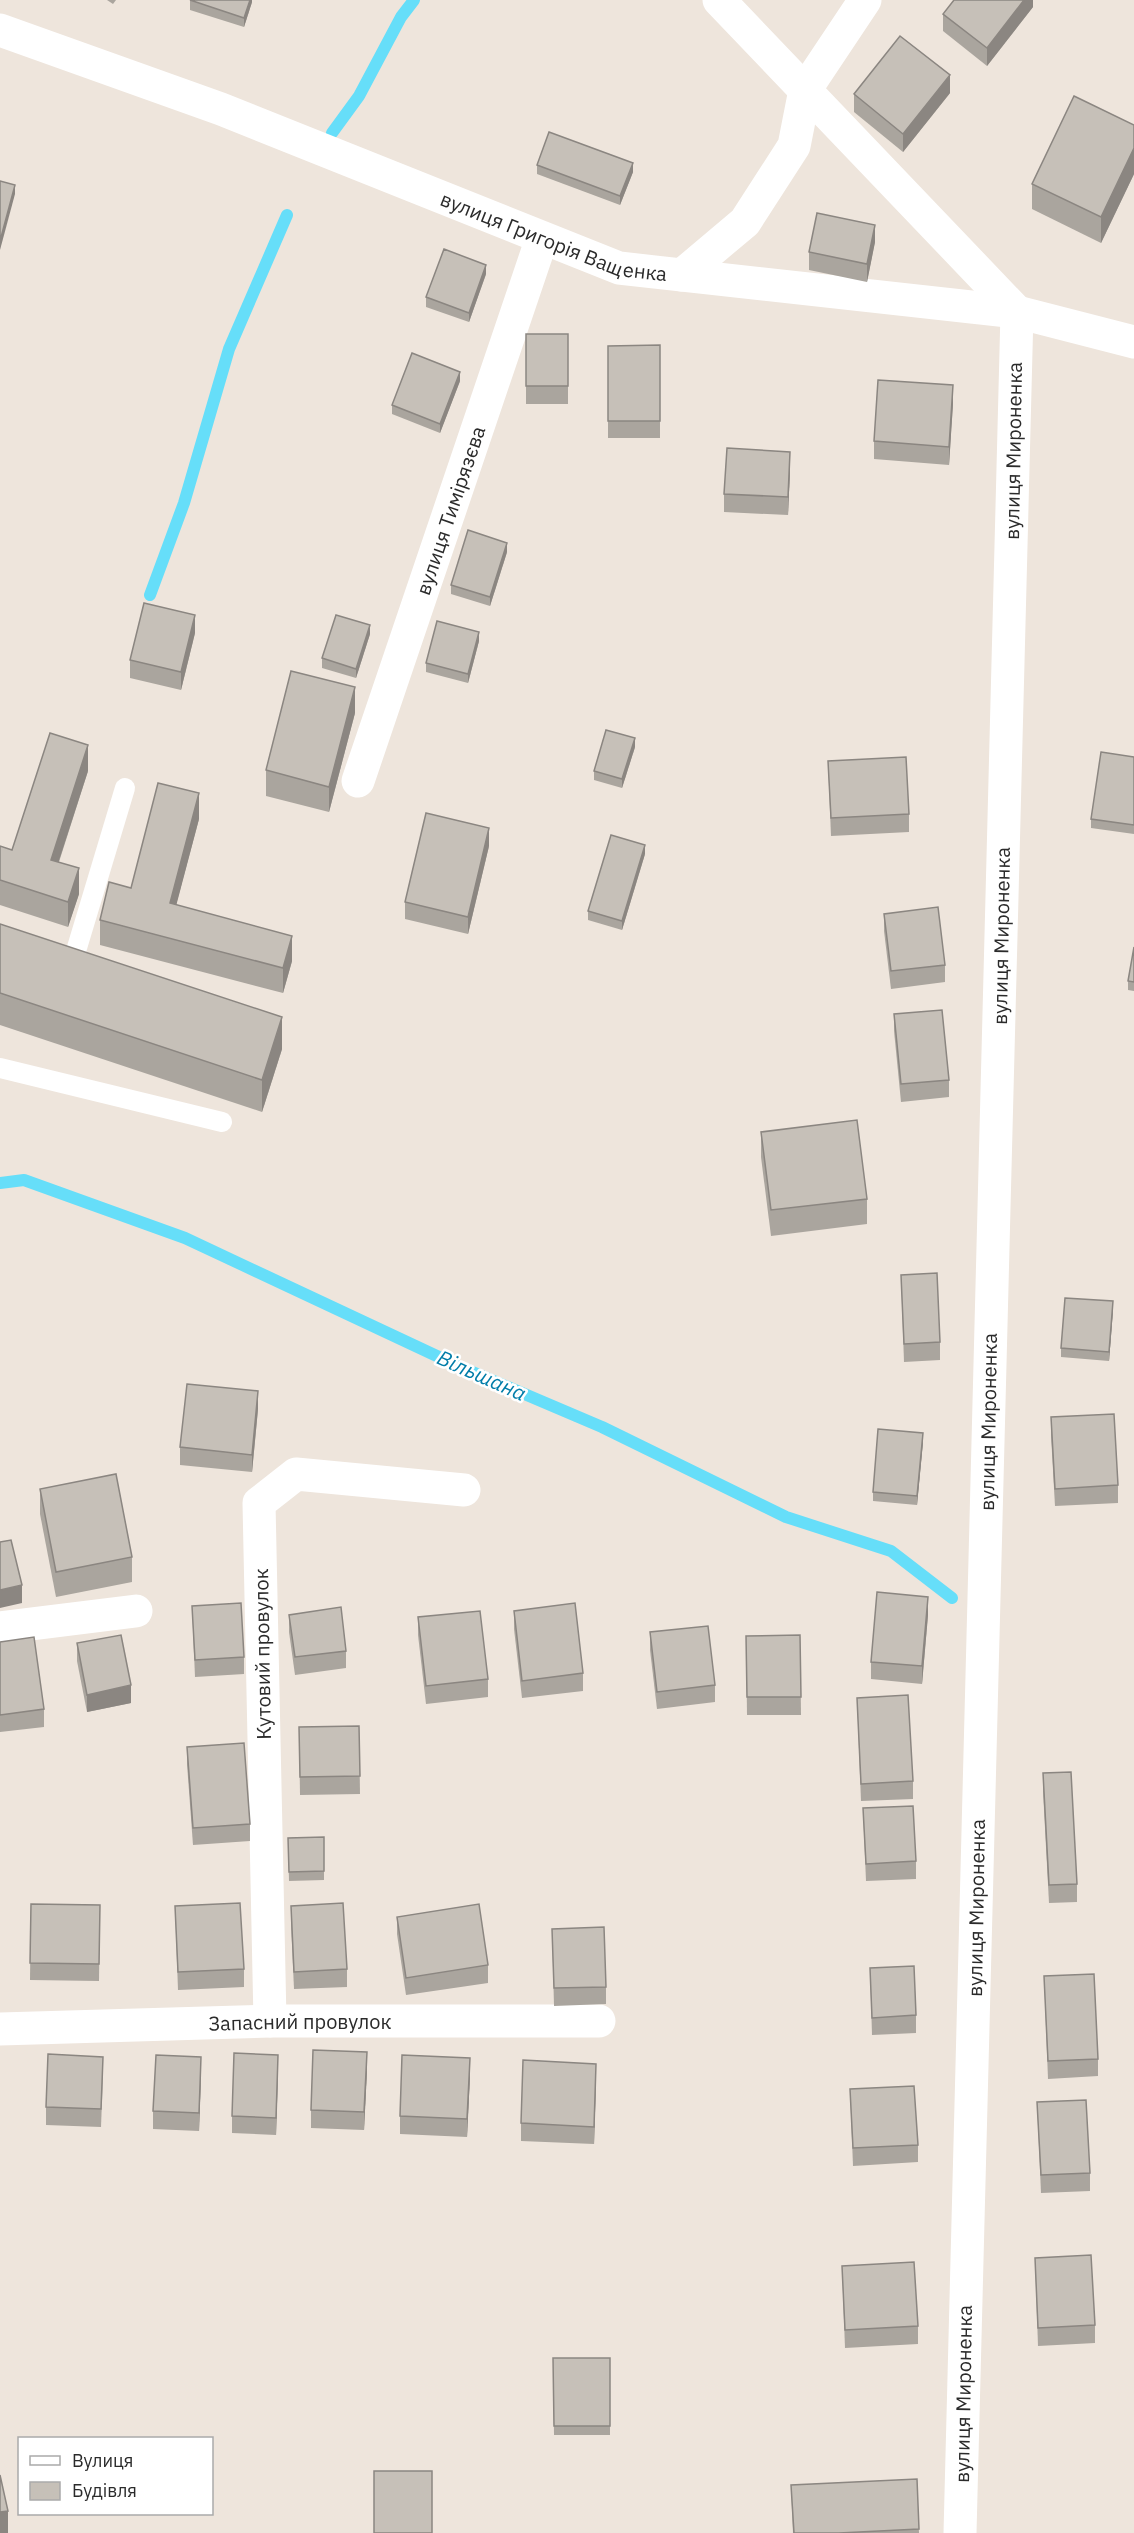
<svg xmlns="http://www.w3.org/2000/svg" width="1134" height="2533" font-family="'IBM Plex Sans',sans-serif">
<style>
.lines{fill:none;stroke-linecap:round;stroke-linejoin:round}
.stream{stroke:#66def9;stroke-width:12}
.service{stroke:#fff;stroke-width:20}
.minor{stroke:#fff;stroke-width:33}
.wall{fill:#aaa59e}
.shaded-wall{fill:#8b8681}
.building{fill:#c6c0b8;stroke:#8b8681;stroke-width:1.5}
.labels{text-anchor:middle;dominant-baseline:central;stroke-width:5;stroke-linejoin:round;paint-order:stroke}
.street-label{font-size:20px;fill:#2b2b2b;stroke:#fff}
.water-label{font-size:21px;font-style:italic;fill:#017da9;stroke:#fff}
</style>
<rect width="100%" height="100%" fill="#eee5dc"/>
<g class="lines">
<g class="stream">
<polyline points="332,133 359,96 401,17 414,0"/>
<polyline points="150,595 184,503 229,349 287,215"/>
<polyline points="0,1183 24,1180 185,1238 456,1365 602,1427 786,1517 891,1551 952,1598"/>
</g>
<g class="service">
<polyline points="76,951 125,788"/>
<polyline points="0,1068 222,1122"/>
</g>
<g class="minor">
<polyline points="719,0 1017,312 960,2533"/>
<path id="s1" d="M0,30L221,109L619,268L1017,312L1134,342"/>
<polyline points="682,275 745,222 794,146 805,90 865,0"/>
<path id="s2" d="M358,781L542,238"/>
<polyline points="0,1628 136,1611"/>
<polyline points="270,2021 259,1503 296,1474 464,1490"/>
<path id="s3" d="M0,2029L270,2021H599"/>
</g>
</g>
<g class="wall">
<polygon points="107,0 116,0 113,4"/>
<polygon points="190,0 252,0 252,2 244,27 190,10"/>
<polygon points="1033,0 1033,7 987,66 943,31 943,14"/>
<polygon points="950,93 903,152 854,112 854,94"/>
<polygon points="1134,125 1134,174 1101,243 1032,209 1032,184"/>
<polygon points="537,165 633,172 620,205 537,174"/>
<polygon points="875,242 867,282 809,270 809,252"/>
<polygon points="486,274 469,322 426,307 426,297"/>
<rect x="526" y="334" width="42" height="70"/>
<polygon points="660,345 660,438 608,438 608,346"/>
<polygon points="460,381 440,433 392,414 392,405"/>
<polygon points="953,403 949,465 874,459 874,441"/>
<polygon points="790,470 788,515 724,512 724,494"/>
<polygon points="507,552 490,606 451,594 451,585"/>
<polygon points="195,633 181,690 130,678 130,660"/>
<polygon points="370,634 356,678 322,668 322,658"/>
<polygon points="479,641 468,683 426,672 426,663"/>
<polygon points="355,713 329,812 266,796 266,770"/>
<polygon points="635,747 622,788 594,780 594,771"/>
<polygon points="1134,757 1134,834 1091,828 1091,819"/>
<polygon points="828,761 909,814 909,832 831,836"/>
<polygon points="88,771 59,862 79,894 68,927 0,905 0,846 12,850"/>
<polygon points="199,819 176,905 292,961 283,993 100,945 100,920"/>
<polygon points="489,846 468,934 405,919 405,902"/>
<polygon points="645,854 622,930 588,920 588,911"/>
<polygon points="884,914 945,965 945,982 891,989 884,931"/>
<polygon points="0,924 282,1049 262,1112 0,1025"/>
<polygon points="1134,947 1134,991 1128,990 1128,981"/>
<polygon points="894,1014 949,1080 949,1097 901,1102 894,1031"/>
<polygon points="761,1132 867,1199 867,1224 771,1236 761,1157"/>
<polygon points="901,1275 940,1342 940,1360 904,1362"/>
<polygon points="1113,1310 1109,1361 1061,1357 1061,1348"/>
<polygon points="258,1409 252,1472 180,1465 180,1447"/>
<polygon points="1051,1417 1118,1485 1118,1503 1055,1506 1051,1435"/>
<polygon points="923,1442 917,1505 873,1501 873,1492"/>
<polygon points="40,1489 132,1557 132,1582 56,1597 40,1514"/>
<polygon points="192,1606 244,1657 244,1674 195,1677"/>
<polygon points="514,1611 583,1673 583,1691 522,1698 514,1629"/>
<polygon points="289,1615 346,1651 346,1668 295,1675 289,1632"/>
<polygon points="928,1615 922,1684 871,1679 871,1662"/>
<polygon points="418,1617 488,1679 488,1697 426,1704 418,1635"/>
<polygon points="650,1632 715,1685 715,1702 657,1709 650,1650"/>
<polygon points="800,1635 801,1715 747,1715 746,1636"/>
<polygon points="0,1642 44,1709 44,1727 0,1732"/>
<polygon points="77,1643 131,1703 87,1712 77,1661"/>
<polygon points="857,1698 913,1781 913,1799 861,1801"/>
<polygon points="359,1726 360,1794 300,1795 299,1727"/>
<polygon points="187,1747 250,1824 250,1841 193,1845 187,1764"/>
<polygon points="1043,1773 1077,1884 1077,1902 1049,1903 1043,1791"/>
<polygon points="863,1808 916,1861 916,1879 866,1881"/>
<polygon points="324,1837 324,1880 289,1881 288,1838"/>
<polygon points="31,1904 100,1905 99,1981 30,1980"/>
<polygon points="175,1906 244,1969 244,1987 178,1990"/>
<polygon points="291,1906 347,1969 347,1987 294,1989 291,1923"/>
<polygon points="397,1917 488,1965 488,1983 406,1995 397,1934"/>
<polygon points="552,1929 606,1987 606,2004 554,2006"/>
<polygon points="870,1968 916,2015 916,2033 872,2035"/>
<polygon points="1044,1976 1098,2059 1098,2076 1048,2079"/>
<polygon points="367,2070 364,2130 311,2128 311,2110"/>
<polygon points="278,2072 276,2135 232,2133 232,2116"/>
<polygon points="103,2074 101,2127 46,2125 46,2107"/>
<polygon points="201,2074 199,2131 153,2129 153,2111"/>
<polygon points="470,2076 467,2137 400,2134 400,2116"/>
<polygon points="596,2081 594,2144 521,2141 521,2123"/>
<polygon points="850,2089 918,2145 918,2162 853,2166"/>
<polygon points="1037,2102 1090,2173 1090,2191 1041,2193"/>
<polygon points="1035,2258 1095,2325 1095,2343 1038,2346"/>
<polygon points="842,2266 918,2326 918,2344 845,2348"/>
<polygon points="553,2358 610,2358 610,2435 554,2435"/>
<polygon points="917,2479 919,2533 793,2533 791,2485"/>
</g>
<g class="shaded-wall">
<polygon points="250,0 252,0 252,2 244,27 244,18"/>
<polygon points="1024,0 1033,0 1033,7 987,66 987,48"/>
<polygon points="950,75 950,93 903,152 903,134"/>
<polygon points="1134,148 1134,174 1101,243 1101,217"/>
<polygon points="633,163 633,172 620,205 620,196"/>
<polygon points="15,185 15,194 0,250 0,241"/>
<polygon points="875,225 875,242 867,282 867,264"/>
<polygon points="486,265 486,274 469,322 469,313"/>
<polygon points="460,372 460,381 440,433 440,424"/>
<polygon points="953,385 953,403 949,465 949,447"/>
<polygon points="790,452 790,470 788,515 788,497"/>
<polygon points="507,543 507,552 490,606 490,597"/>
<polygon points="195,615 195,633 181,690 181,672"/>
<polygon points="370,625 370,634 356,678 356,669"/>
<polygon points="479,632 479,641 468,683 468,674"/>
<polygon points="355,687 355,713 329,812 329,787"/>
<polygon points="635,738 635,747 622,788 622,779"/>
<polygon points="88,745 88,771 51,885 51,860"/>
<polygon points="199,793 199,819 170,929 170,903"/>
<polygon points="489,828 489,846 468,934 468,917"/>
<polygon points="645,845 645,854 622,930 622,921"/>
<polygon points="79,868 79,894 68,927 68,902"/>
<polygon points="292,936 292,961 283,993 283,968"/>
<polygon points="282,1017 282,1049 262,1112 262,1080"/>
<polygon points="1113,1301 1113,1310 1109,1361 1109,1352"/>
<polygon points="258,1391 258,1409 252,1472 252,1455"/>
<polygon points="923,1433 923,1442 917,1505 917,1496"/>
<polygon points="22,1585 22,1603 0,1608 0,1590"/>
<polygon points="928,1597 928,1615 922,1684 922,1666"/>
<polygon points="131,1685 131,1703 87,1712 87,1695"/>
<polygon points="367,2052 367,2070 364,2130 364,2112"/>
<polygon points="278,2055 278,2072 276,2135 276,2118"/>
<polygon points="201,2057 201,2074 199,2131 199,2113"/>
<polygon points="470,2058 470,2076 467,2137 467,2119"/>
<polygon points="596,2064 596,2081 594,2144 594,2127"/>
<polygon points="8,2511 8,2533 0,2533 0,2512"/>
</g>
<g class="building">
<polygon points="190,0 250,0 244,18"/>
<polygon points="954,0 1024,0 987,48 943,14"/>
<polygon points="900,36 950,75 903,134 854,94"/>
<polygon points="1074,96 1134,125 1134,148 1101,217 1032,184"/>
<polygon points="549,132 633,163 620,196 537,165"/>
<polygon points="0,181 15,185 0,241"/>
<polygon points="817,213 875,225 867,264 809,252"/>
<polygon points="444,249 486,265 469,313 426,297"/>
<rect x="526" y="334" width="42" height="52"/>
<polygon points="660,345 660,421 608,421 608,346"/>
<polygon points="412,353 460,372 440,424 392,405"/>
<polygon points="878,380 953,385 949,447 874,441"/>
<polygon points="727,448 790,452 788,497 724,494"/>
<polygon points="468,530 507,543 490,597 451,585"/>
<polygon points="144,603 195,615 181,672 130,660"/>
<polygon points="336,615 370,625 356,669 322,658"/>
<polygon points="437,621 479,632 468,674 426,663"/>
<polygon points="291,671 355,687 329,787 266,770"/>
<polygon points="606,730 635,738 622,779 594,771"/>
<polygon points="50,733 88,745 51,860 79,868 68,902 0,880 0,846 12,850"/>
<polygon points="1101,752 1134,757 1134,825 1091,819"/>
<polygon points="906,757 909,814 831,818 828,761"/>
<polygon points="158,783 199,793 170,903 292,936 283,968 100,920 109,882 131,888"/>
<polygon points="426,813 489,828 468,917 405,902"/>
<polygon points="611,835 645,845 622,921 588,911"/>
<polygon points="938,907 945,965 891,971 884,914"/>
<polygon points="0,924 282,1017 262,1080 0,993"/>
<polygon points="1134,947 1134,982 1128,981"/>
<polygon points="942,1010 949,1080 901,1084 894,1014"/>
<polygon points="857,1120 867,1199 771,1210 761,1132"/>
<polygon points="937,1273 940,1342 904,1344 901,1275"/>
<polygon points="1065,1298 1113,1301 1109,1352 1061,1348"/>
<polygon points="187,1384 258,1391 252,1455 180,1447"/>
<polygon points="1114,1414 1118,1485 1055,1489 1051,1417"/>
<polygon points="878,1429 923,1433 917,1496 873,1492"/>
<polygon points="116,1474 132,1557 56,1572 40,1489"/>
<polygon points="11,1540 22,1585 0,1590 0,1542"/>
<polygon points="877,1592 928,1597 922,1666 871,1662"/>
<polygon points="241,1603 244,1657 195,1660 192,1606"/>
<polygon points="575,1603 583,1673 522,1681 514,1611"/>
<polygon points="341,1607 346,1651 295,1657 289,1615"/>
<polygon points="480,1611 488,1679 426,1686 418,1617"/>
<polygon points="708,1626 715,1685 657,1692 650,1632"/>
<polygon points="121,1635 131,1685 87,1695 77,1643"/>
<polygon points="800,1635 801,1697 747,1697 746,1636"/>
<polygon points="34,1637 44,1709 0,1715 0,1642"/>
<polygon points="908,1695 913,1781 861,1784 857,1698"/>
<polygon points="359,1726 360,1776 300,1777 299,1727"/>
<polygon points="244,1743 250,1824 193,1828 187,1747"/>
<polygon points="1071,1772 1077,1884 1049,1885 1043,1773"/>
<polygon points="913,1806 916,1861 866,1864 863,1808"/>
<polygon points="324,1837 324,1871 289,1872 288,1838"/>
<polygon points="240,1903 244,1969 178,1972 175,1906"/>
<polygon points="343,1903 347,1969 294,1972 291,1906"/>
<polygon points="31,1904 100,1905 99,1964 30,1963"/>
<polygon points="479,1904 488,1965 406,1978 397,1917"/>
<polygon points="604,1927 606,1987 554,1988 552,1929"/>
<polygon points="914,1966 916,2015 872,2018 870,1968"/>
<polygon points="1094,1974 1098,2059 1048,2061 1044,1976"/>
<polygon points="313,2050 367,2052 364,2112 311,2110"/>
<polygon points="234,2053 278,2055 276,2118 232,2116"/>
<polygon points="48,2054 103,2057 101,2109 46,2107"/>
<polygon points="156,2055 201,2057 199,2113 153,2111"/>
<polygon points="402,2055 470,2058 467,2119 400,2116"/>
<polygon points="523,2060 596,2064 594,2127 521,2123"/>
<polygon points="914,2086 918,2145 853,2148 850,2089"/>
<polygon points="1086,2100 1090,2173 1041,2175 1037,2102"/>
<polygon points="1091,2255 1095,2325 1038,2328 1035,2258"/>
<polygon points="914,2262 918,2326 845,2330 842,2266"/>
<polygon points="553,2358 610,2358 610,2426 554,2426"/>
<rect x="374" y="2471" width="58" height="62"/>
<polygon points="0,2475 8,2511 0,2512"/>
<polygon points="917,2479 919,2529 839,2533 794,2533 791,2485"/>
</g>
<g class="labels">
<g class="street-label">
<text stroke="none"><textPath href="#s1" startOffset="592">вулиця Григорія Ващенка</textPath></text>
<text transform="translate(1013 451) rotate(-89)">вулиця Мироненка</text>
<text stroke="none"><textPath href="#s2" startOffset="286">вулиця Тимірязєва</textPath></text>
<text transform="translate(1001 936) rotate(-89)">вулиця Мироненка</text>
<text transform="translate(988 1422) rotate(-89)">вулиця Мироненка</text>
<text transform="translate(262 1654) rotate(-91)">Кутовий провулок</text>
<text transform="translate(976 1908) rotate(-89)">вулиця Мироненка</text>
<text stroke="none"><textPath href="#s3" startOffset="300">Запасний провулок</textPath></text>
<text transform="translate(963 2394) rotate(-89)">вулиця Мироненка</text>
</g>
<g class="water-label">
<text transform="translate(482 1375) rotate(24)">Вільшана</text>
</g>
</g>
<rect x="18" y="2437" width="195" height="78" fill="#ffffff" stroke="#aaaaaa" stroke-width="1.5"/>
<rect x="30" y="2456" width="30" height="9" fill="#ffffff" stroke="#aaaaaa" stroke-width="1.5"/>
<text x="72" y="2467" font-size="18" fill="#2b2b2b">Вулиця</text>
<rect x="30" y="2482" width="30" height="18" fill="#c6c0b8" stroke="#aaaaaa" stroke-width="1.5"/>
<text x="72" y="2497" font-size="18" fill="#2b2b2b">Будівля</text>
</svg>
